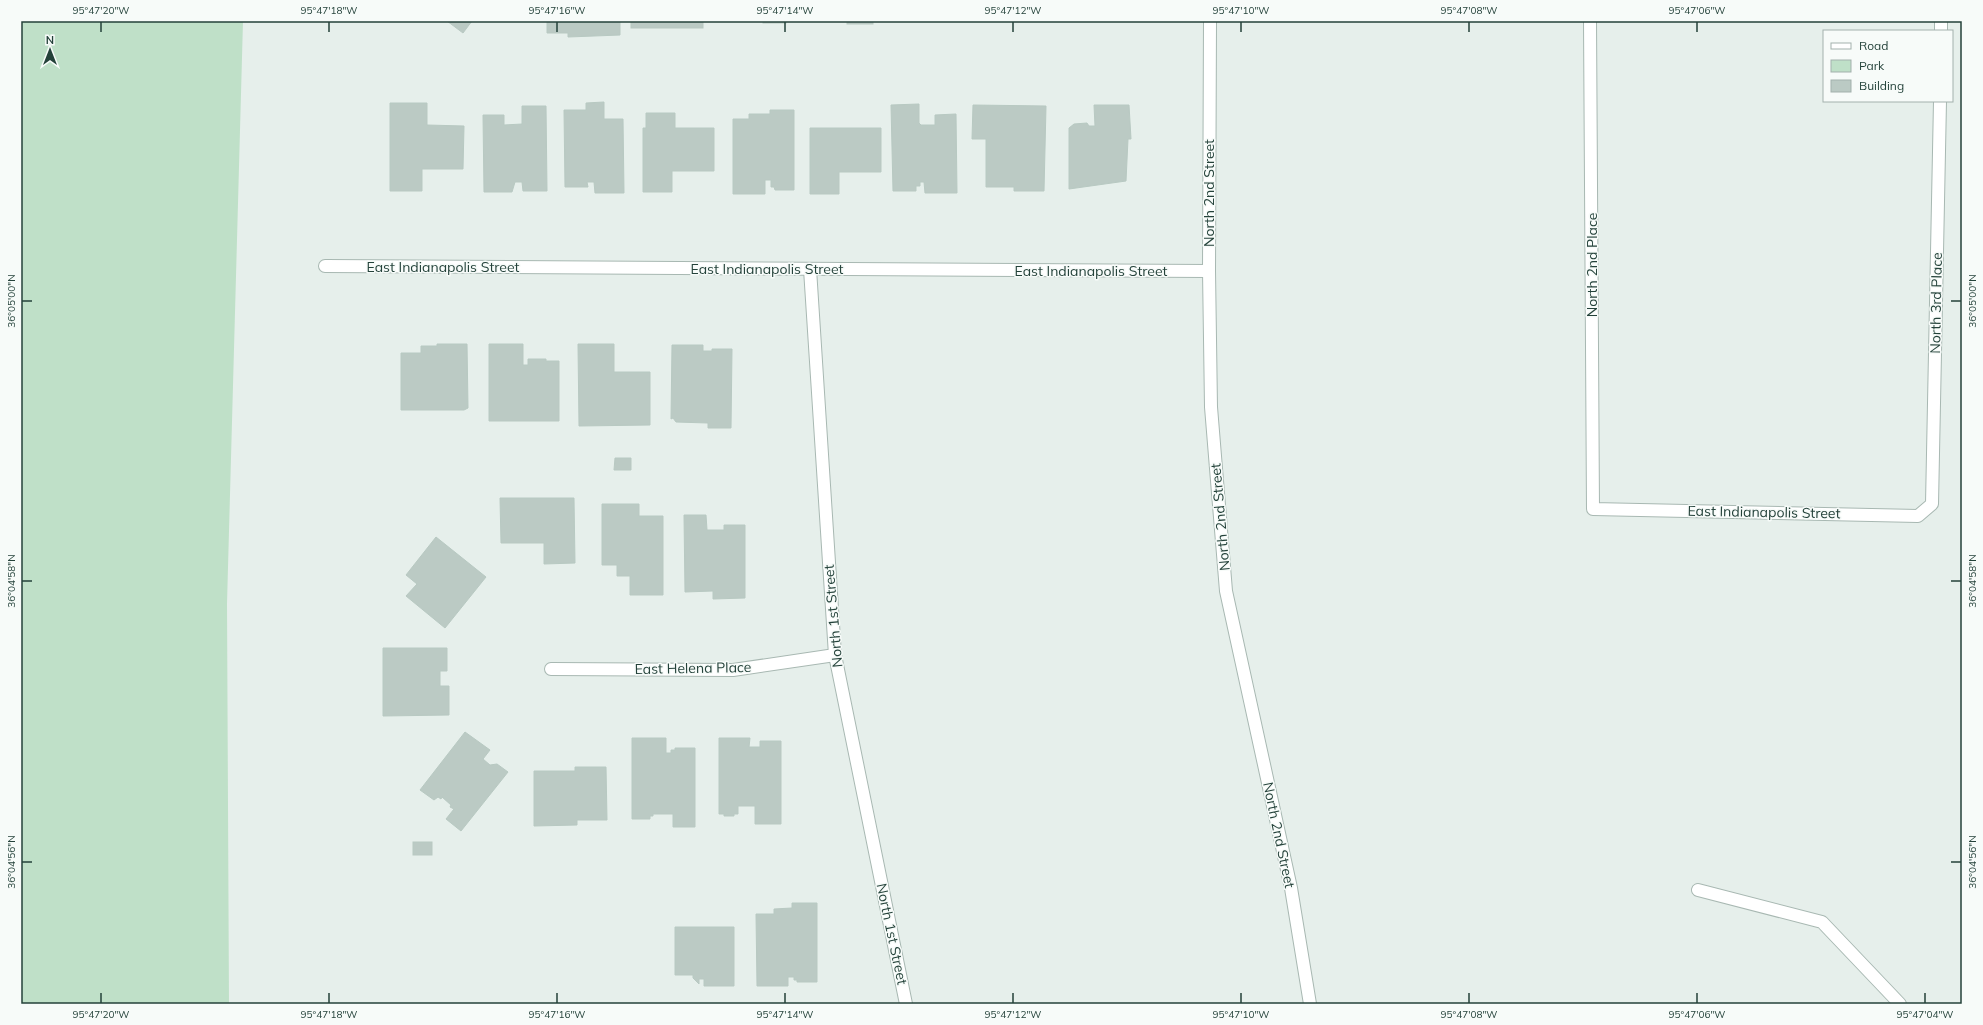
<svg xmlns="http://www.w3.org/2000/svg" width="1983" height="1025" font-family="Mulish,sans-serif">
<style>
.green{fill:#bfe0c8}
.building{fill:#bbcac4;stroke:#b8c9c2}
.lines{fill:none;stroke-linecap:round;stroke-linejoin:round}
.minor-casing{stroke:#a8b8b2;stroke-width:14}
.minor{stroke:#fff;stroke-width:12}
.ticks{fill:none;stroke:#24423a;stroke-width:1.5}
.labels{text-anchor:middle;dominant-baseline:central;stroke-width:3;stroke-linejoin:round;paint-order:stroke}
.street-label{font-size:14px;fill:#24423a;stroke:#f7fbf9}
.neatline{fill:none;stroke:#24423a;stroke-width:1.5}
.ticks-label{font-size:10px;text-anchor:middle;fill:#24423a}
</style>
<rect width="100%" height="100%" fill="#e6efeb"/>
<polygon class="green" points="21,21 243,21 227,604 229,1004 21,1004"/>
<g class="building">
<polygon points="447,21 472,21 463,33"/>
<polygon points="547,21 620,21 620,35 568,37 568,33 547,33"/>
<rect x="631" y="21" width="72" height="7"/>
<rect x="763" y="21" width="23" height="2"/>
<rect x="847" y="21" width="26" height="3"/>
<polygon points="604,102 604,119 623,119 624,193 595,193 594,182 587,182 588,187 565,187 564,110 586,110 586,103"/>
<polygon points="390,103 427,103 427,125 464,126 463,169 422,169 422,191 390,191"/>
<polygon points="919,104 919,123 921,125 935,125 935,115 956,114 957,193 925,193 924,182 920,182 920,186 916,186 916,191 893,191 891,105"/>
<polygon points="973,105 1046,106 1044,191 1014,191 1014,187 986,187 986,139 972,139"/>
<polygon points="1094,105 1129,105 1131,139 1128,139 1126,181 1069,189 1069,128 1074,124 1087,123 1089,126 1095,126"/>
<polygon points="522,106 546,106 547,191 523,191 522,182 515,182 512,192 484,192 483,115 504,115 504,125 522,124"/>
<polygon points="770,110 794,110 794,190 775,190 774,187 771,187 771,180 765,180 765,194 733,194 733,119 749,119 749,114 770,114"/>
<polygon points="646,113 675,113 675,128 714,128 714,171 672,171 672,192 643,192 643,128 646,128"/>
<polygon points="810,128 881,128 881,172 839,172 839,194 810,194"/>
<polygon points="437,344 467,344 468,408 464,410 401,410 401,353 421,353 421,346 437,346"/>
<polygon points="489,344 523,344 523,365 528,365 528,359 546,359 546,361 559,361 559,421 489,421"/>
<polygon points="578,344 614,344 614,372 650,372 650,425 579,426"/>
<polygon points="672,345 703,345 703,351 712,351 712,349 732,349 731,428 708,428 708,423 676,422 673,418 671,419"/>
<polygon points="615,458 631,458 631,470 614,470"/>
<polygon points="500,498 574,498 575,563 544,564 544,543 501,543"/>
<polygon points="602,504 639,504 639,516 663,516 663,595 630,595 630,576 617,576 617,565 602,565"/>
<polygon points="684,515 706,515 707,530 724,530 724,525 745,525 745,598 713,599 713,591 685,592"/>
<polygon points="436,537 486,577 445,628 406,596 417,584 406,575"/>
<polygon points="383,648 447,648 447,671 440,671 440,686 449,686 449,715 383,716"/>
<polygon points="465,732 490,750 483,759 490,765 497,764 508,772 461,831 446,819 454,809 450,807 451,805 442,797 441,799 438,797 434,800 420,790"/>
<polygon points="632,738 666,738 666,753 671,753 671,750 675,750 675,748 695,748 695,827 673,827 673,814 653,814 653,816 650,816 650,819 632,819"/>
<polygon points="719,738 750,738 749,747 760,747 760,741 781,741 781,824 755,824 755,806 738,806 738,814 734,814 734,816 724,816 724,814 719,814"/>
<polygon points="575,767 606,767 607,820 577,820 577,825 534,826 534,771 575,771"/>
<rect x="413" y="842" width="19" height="13"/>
<polygon points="792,903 817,903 817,982 797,982 797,980 794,980 794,977 788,977 788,986 757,986 756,914 774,914 774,909 792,908"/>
<polygon points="675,927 734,927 734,986 704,986 704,979 699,979 699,984 693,978 693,975 675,975"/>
</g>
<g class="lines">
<defs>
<g id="minor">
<polyline points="1210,21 1209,271 1211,407 1226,591 1291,888 1310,1004"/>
<polyline points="1590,21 1593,509 1918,516 1932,504 1940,101"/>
<polyline points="1941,31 1941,21"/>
<polyline points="325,266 1209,271"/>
<polyline points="810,269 835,655 906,1004"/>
<polyline points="551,669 733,670 835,655"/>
<polyline points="1698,890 1822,922 1900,1004"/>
</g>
</defs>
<use href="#minor" class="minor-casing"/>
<use href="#minor" class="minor"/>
</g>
<path class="ticks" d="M101,22V32M329,22V32M557,22V32M785,22V32M1013,22V32M1241,22V32M1469,22V32M1697,22V32M22,301H32M1951,301H1961M22,581H32M1951,581H1961M22,862H32M1951,862H1961M101,993V1003M329,993V1003M557,993V1003M785,993V1003M1013,993V1003M1241,993V1003M1469,993V1003M1697,993V1003M1925,993V1003"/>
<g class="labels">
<g class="street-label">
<text transform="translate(1209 193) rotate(-90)">North 2nd Street</text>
<text transform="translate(1592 265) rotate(-90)">North 2nd Place</text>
<text x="443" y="267">East Indianapolis Street</text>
<text x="767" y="269">East Indianapolis Street</text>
<text x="1091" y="271">East Indianapolis Street</text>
<text transform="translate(1936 303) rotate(-89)">North 3rd Place</text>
<text transform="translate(1764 512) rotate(1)">East Indianapolis Street</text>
<text transform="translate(1220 517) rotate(-95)">North 2nd Street</text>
<text transform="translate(833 616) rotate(-95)">North 1st Street</text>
<text transform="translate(693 668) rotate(-1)">East Helena Place</text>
<text transform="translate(1279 835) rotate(78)">North 2nd Street</text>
<text transform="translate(892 934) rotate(78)">North 1st Street</text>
</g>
</g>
<rect width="1983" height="1025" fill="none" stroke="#f7fbf9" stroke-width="44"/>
<rect x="1823" y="30" width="130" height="72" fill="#f7fbf9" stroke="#a3b1ad"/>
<rect x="1831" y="43" width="20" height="6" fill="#ffffff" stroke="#a3b1ad"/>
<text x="1859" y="50" font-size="12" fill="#24423a">Road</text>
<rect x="1831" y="60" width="20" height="12" fill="#bfe0c8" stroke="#a3b1ad"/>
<text x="1859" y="70" font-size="12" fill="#24423a">Park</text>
<rect x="1831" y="80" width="20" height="12" fill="#bbcac4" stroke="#a3b1ad"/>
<text x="1859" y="90" font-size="12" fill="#24423a">Building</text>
<g transform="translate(50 50)" stroke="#f7fbf9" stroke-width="3" paint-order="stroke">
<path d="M0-3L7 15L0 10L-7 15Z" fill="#24423a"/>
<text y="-6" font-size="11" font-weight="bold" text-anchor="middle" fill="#24423a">N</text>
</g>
<rect x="22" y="22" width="1939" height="981" class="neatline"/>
<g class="ticks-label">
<text x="101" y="14">95°47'20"W</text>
<text x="329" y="14">95°47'18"W</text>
<text x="557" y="14">95°47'16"W</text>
<text x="785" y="14">95°47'14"W</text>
<text x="1013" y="14">95°47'12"W</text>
<text x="1241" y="14">95°47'10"W</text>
<text x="1469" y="14">95°47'08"W</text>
<text x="1697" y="14">95°47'06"W</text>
<text transform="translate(11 301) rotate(-90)" y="4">36°05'00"N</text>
<text transform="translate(1972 301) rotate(-90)" y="4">36°05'00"N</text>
<text transform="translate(11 581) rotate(-90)" y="4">36°04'58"N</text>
<text transform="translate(1972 581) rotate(-90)" y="4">36°04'58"N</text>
<text transform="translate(11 862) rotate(-90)" y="4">36°04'56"N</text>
<text transform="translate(1972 862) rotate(-90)" y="4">36°04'56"N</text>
<text x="101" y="1018">95°47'20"W</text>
<text x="329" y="1018">95°47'18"W</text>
<text x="557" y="1018">95°47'16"W</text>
<text x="785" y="1018">95°47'14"W</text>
<text x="1013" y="1018">95°47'12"W</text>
<text x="1241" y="1018">95°47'10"W</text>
<text x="1469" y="1018">95°47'08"W</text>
<text x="1697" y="1018">95°47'06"W</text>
<text x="1925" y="1018">95°47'04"W</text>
</g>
</svg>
